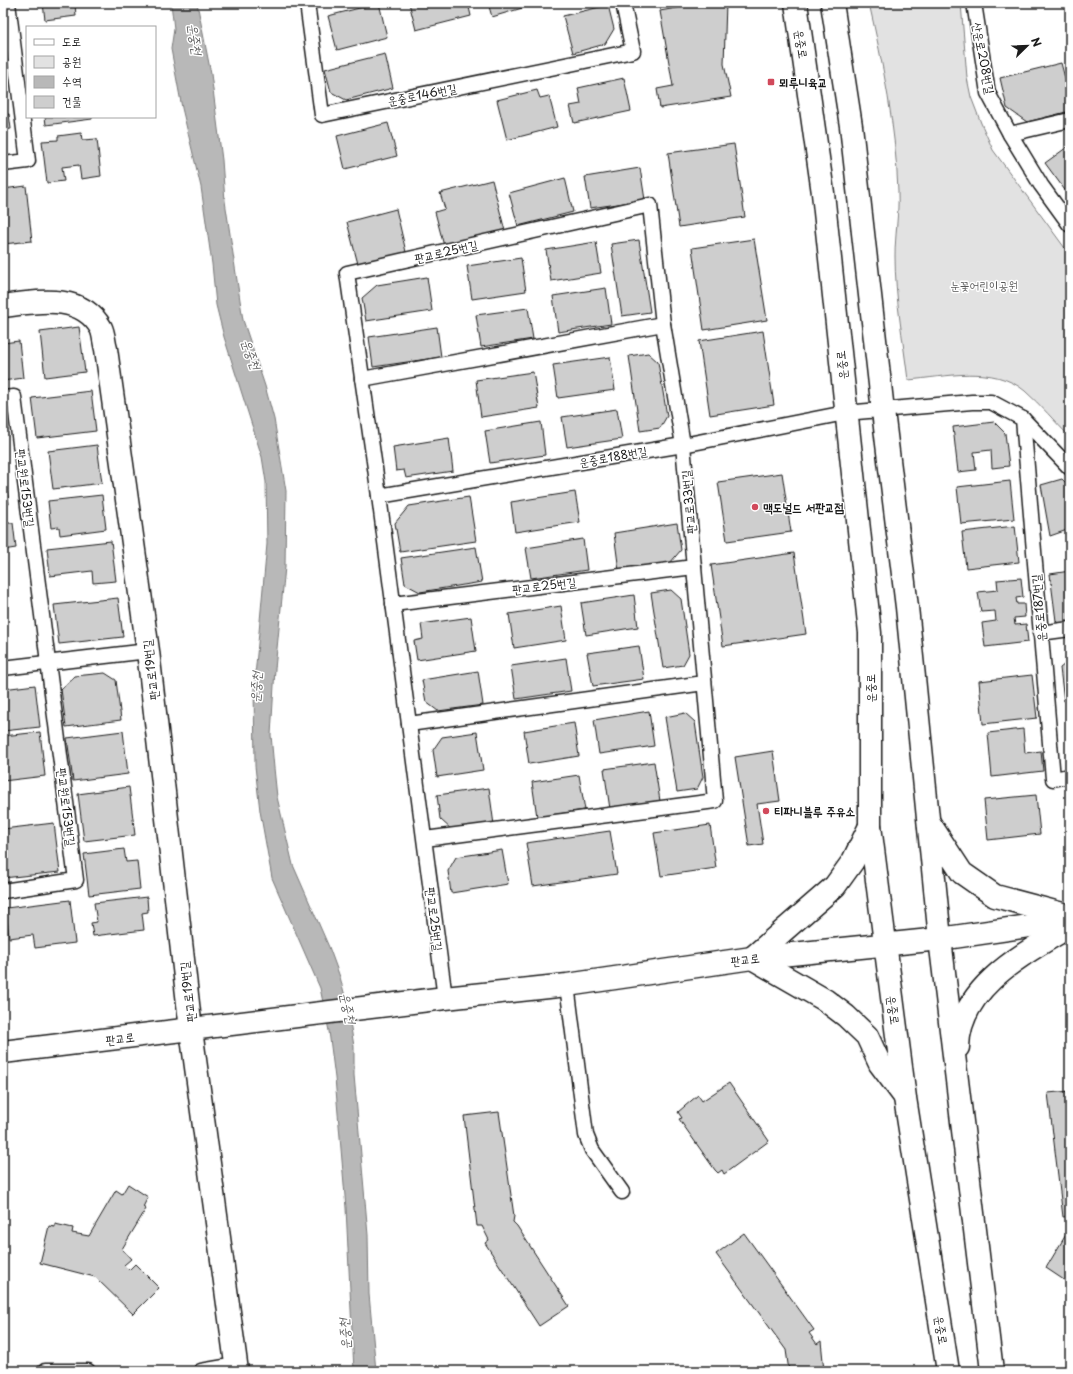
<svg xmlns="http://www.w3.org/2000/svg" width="1073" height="1374" font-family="'Playpen Sans','Poor Story',sans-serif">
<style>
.green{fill:#e2e2e2;stroke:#7f7f7f}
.water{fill:#b8b8b8;stroke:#7a7a7a}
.building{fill:#cecece;stroke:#1c1c1c}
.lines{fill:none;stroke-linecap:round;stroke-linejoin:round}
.service-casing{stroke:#1c1c1c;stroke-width:17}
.minor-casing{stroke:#1c1c1c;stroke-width:25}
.secondary-casing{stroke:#1c1c1c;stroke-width:25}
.service{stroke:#fff;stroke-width:14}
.minor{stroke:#fff;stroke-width:22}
.secondary{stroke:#fff;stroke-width:22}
.poi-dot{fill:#d1495b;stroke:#fff;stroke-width:1.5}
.labels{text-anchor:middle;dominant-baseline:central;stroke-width:3;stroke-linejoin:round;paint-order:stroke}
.street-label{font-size:12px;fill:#1c1c1c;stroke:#fff}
.poi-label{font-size:12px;font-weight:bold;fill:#1c1c1c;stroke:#fff;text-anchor:start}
.park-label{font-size:12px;fill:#575757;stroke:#fff}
.water-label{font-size:13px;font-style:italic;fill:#5a5a5a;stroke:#fff}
</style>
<rect width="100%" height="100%" fill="#fff"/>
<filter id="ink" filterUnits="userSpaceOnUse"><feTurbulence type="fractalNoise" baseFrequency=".025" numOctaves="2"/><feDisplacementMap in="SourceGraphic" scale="8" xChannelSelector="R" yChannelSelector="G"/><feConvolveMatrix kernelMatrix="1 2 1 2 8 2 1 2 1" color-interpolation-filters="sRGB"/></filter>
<g filter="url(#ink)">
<path class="green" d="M869,3H961L967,78L971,97L981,123L993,150L1070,255V437C1055,422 1041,405 1025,391C993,364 946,377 908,380C903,339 895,297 895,256C895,235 899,213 898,192C896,128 883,65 869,3Z"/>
<polygon class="water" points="171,3 197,3 211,74 222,160 225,201 243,320 265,386 274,419 286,491 285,567 275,669 271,735 274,768 277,797 293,865 329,947 340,977 347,1004 354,1046 354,1075 368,1235 369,1294 376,1371 354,1371 346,1208 335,1078 329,1031 320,988 272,878 260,811 255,766 254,687 267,544 266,482 262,457 224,337 216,305 212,264 201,187 182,108 171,49 174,29"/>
<g class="building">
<polygon points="43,3 75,3 76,16 45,20"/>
<polygon points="379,3 387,37 337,50 328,16"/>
<polygon points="409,3 468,3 471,16 416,30"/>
<polygon points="488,3 539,3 492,17"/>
<polygon points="704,3 726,3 724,64 731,97 660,108 657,89 673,86 660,11"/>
<polygon points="608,5 614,29 605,44 573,53 563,16"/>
<polygon points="385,54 393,88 346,100 331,92 325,69"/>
<polygon points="1061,63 1070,97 1070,111 1027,122 1007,108 1000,78"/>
<polygon points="624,78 631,111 574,123 570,106 581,104 578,88"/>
<polygon points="537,90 540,98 549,96 557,127 507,140 497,100"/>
<polygon points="9,114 11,129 3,130 3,115"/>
<polygon points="45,117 92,117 92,119 46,125"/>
<polygon points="388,123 397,156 345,169 337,136"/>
<polygon points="81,133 82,140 97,139 101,176 81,179 79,165 62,167 64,181 47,183 42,141 58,140 58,136"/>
<polygon points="734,144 745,217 679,227 668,153"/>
<polygon points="1070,145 1070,197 1045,163"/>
<polygon points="640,168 645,200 590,208 585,177"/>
<polygon points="565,178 573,212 518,226 509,193"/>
<polygon points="492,180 505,231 444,246 435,212 445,209 440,193"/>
<polygon points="26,186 32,241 3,244 3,189"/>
<polygon points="396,209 406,252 358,264 347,222"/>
<polygon points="754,239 767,320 704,330 692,248"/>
<polygon points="639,240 650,312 622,316 611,244"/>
<polygon points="596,242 601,273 551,281 546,250"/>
<polygon points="521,258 526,291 472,299 467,266"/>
<polygon points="427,277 432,311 366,321 362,298 377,285"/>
<polygon points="606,288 611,324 558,332 553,296"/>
<polygon points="528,308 533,339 481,347 476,315"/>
<polygon points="79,327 85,372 45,377 40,332"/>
<polygon points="437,327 441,357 373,367 369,337"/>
<polygon points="763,331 774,405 710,415 699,341"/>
<polygon points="19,341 23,378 3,381 3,343"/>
<polygon points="648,353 658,362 667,416 660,428 640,431 629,356"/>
<polygon points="610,357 615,390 558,398 553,365"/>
<polygon points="533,372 539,408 481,417 476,380"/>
<polygon points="91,391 96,431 37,438 32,398"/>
<polygon points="617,409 622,439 567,447 562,417"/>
<polygon points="541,422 545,455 490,463 485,431"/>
<polygon points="994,422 1005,433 1009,466 992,468 991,450 974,452 976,470 958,472 953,427"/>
<polygon points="449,438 453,471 406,478 404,470 396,471 393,447"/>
<polygon points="97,445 102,483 53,489 48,451"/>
<polygon points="782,473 791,532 727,541 718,482"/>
<polygon points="5,475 9,504 3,504 3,476"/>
<polygon points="1062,479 1070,487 1070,529 1050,536 1041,485"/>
<polygon points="1010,481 1014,519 961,524 957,487"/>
<polygon points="575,492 580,522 515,532 511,502"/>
<polygon points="102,495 106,529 60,535 59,527 51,528 48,501"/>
<polygon points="469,497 476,541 400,552 395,523 409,506"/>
<polygon points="3,512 6,523 13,523 16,548 3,550"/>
<polygon points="677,523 681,550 670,563 619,571 614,533"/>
<polygon points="1015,526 1019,562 966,568 962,532"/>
<polygon points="583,539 587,570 531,578 526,548"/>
<polygon points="111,541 116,581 93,583 92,571 50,576 47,548"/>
<polygon points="476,547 482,582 420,592 405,584 401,558"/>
<polygon points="794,553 806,634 723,646 711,565"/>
<polygon points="1070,571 1070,628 1065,629 1056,621 1050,574"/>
<polygon points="1021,578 1023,597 1016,598 1017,604 1024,604 1025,617 1014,618 1015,625 1026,624 1028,642 985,647 982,623 996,621 995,611 981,612 978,592 998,590 997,580"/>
<polygon points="671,590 681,599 689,654 683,665 663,668 651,593"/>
<polygon points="634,595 638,627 586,635 581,603"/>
<polygon points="118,598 123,637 59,644 54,605"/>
<polygon points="561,606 566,640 514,648 509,614"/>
<polygon points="471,617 476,651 417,660 414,641 423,639 421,624"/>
<polygon points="639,646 644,679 593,686 587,653"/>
<polygon points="566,658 571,691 516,699 511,666"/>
<polygon points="1070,660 1070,701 1064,701 1060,668"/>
<polygon points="478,671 483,705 438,711 426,702 422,680"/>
<polygon points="105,673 116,680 121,720 66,727 61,689 75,676"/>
<polygon points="1032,675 1037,718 983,724 979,681"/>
<polygon points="35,685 40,727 3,731 3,689"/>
<polygon points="649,711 654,746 599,754 594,720"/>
<polygon points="685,713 695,722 703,777 697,789 677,792 665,717"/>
<polygon points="574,723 579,756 529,764 524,731"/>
<polygon points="1023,729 1025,753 1041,751 1043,771 992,777 988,733"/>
<polygon points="123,731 128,774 73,781 67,738"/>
<polygon points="40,732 45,776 3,781 3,736"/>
<polygon points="477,732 483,770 437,777 433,750 442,737"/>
<polygon points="773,751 780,801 757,804 763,844 749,846 735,757"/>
<polygon points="654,762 660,801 610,809 604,769"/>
<polygon points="579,775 585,810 537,817 532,782"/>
<polygon points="129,787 135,835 84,841 78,794"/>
<polygon points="489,788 494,825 453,831 440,819 437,795"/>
<polygon points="1036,795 1040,834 988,840 984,800"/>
<polygon points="54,823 60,872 3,878 3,829"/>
<polygon points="710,825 716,868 661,876 654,833"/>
<polygon points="610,831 617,874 533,886 526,843"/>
<polygon points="124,849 126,862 137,861 140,889 89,895 84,854"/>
<polygon points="502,850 508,884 451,893 448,871 456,857"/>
<polygon points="147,897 148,912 142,913 144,930 93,936 91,923 97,922 94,903"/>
<polygon points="70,900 75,943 35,948 33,935 9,938 6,908"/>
<polygon points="729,1083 769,1141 724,1174 722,1170 718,1173 715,1170 679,1119 682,1118 678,1112 698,1095 702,1101"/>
<polygon points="1070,1091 1070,1216 1063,1217 1048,1093"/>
<polygon points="499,1112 514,1216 513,1222 517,1226 569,1306 539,1326 485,1243 489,1240 482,1226 477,1226 464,1116"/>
<polygon points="128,1184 148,1197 143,1207 146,1209 122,1249 131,1259 124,1265 129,1270 135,1264 159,1288 133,1314 95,1277 40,1263 49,1226 55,1227 55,1224 73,1228 72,1233 89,1236 116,1190 122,1194"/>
<polygon points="1070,1228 1070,1284 1046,1268"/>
<polygon points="744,1233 814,1330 809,1333 817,1344 821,1341 824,1371 789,1371 786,1350 716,1254"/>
</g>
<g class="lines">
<defs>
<g id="service">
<polyline points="307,3 322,115 633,51 623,3"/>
<polyline points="974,3 988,93 1010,134 1041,185 1070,225"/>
<polyline points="1010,134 1070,120"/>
<polyline points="3,164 28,161 8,3"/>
<polyline points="362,379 663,324"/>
<polyline points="3,398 14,397 76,880 3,891"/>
<polyline points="1023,419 1070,468"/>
<polyline points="379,496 683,445 845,413 972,402 991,402 1023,419 1053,779 1070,776"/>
<polyline points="393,604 694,567"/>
<polyline points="1040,633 1070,629"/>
<polyline points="3,668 148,651"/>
<polyline points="409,724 704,683"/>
<polyline points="425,839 715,801 683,445 663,324 650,205 347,273 379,496 445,998"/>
<polyline points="567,985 586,1135 592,1150 622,1192"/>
<polyline points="45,1371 88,1371"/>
<polyline points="201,1371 236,1365"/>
</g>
<path id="minor" d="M3,306C36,302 81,292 101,328C104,334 104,343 106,349L148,651L191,1030L237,1371"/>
<g id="secondary">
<polyline points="796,3 823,193 870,633 870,826 905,1098 948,1371"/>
<polyline points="832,3 851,126 883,411 907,607 940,939 992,1371"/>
<polyline points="930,824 962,873 995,896 1070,916"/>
<polyline points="752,958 825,1000 846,1016 867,1036 880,1064 904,1096"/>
<polyline points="752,958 835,886 853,861 870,826"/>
<path d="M958,1047C959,987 1025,953 1070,926"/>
<polyline points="3,1052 445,998 567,985 752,958 940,939 1070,920"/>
</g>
</defs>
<use href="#service" class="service-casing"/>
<use href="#minor" class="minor-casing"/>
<use href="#secondary" class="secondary-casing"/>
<use href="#service" class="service"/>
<use href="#minor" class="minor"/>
<use href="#secondary" class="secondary"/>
</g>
</g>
<g class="poi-dot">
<rect x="767" y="78" width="8" height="8" rx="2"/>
<circle cx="755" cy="507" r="4"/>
<circle cx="766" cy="811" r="4"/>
</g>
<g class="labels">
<g class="street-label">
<text transform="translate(802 44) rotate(81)">운중로</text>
<text transform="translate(984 58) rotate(79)">산운로208번길</text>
<text transform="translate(422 94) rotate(-11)">운중로146번길</text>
<text transform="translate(446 251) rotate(-13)">판교로25번길</text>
<text transform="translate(841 365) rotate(-96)">운중로</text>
<text transform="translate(613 456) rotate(-10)">운중로188번길</text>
<text transform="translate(26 488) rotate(83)">판교원로153번길</text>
<text transform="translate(688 502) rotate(-95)">판교로33번길</text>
<text transform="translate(544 585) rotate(-7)">판교로25번길</text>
<text transform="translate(1038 608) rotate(-95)">운중로187번길</text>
<text transform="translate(150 670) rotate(-97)">판교로19번길</text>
<text transform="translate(870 688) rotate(-90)">운중로</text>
<text transform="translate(67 807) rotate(83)">판교원로153번길</text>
<text transform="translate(435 919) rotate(83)">판교로25번길</text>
<text transform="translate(745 959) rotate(-7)">판교로</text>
<text transform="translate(187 992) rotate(-97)">판교로19번길</text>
<text transform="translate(894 1010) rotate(82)">운중로</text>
<text transform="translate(120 1038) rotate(-7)">판교로</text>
<text transform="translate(942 1330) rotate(81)">운중로</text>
</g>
<g class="poi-label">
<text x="779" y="82">뫼루니육교</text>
<text x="763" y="507">맥도널드 서판교점</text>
<text x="774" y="811">티파니블루 주유소</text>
</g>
<g class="park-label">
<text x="984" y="285">눈꽃어린이공원</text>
</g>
<g class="water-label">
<text transform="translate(196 39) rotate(82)">운중천</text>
<text transform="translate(252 354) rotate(70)">운중천</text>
<text transform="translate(255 687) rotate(-86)">운중천</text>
<text transform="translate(349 1008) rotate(78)">운중천</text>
<text transform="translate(344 1334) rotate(-94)">운중천</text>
</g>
</g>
<rect width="1073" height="1374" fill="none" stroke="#fff" stroke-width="16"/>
<rect x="8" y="8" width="1057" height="1358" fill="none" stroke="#1c1c1c" stroke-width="1.5" filter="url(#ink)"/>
<rect x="26" y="26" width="130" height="92" fill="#ffffff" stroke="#a4a4a4"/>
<rect x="34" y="39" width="20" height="6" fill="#ffffff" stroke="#a4a4a4"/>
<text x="62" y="46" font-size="12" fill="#1c1c1c">도로</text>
<rect x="34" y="56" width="20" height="12" fill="#e2e2e2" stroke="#a4a4a4"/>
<text x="62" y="66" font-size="12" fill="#1c1c1c">공원</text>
<rect x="34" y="76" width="20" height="12" fill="#b8b8b8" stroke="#a4a4a4"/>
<text x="62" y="86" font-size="12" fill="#1c1c1c">수역</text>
<rect x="34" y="96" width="20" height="12" fill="#cecece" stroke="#a4a4a4"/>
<text x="62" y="106" font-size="12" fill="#1c1c1c">건물</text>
<g transform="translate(1027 46) rotate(67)" stroke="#ffffff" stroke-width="3" paint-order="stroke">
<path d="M0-3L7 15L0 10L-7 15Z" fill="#1c1c1c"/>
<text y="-6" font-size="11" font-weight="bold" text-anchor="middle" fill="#1c1c1c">N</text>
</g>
</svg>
